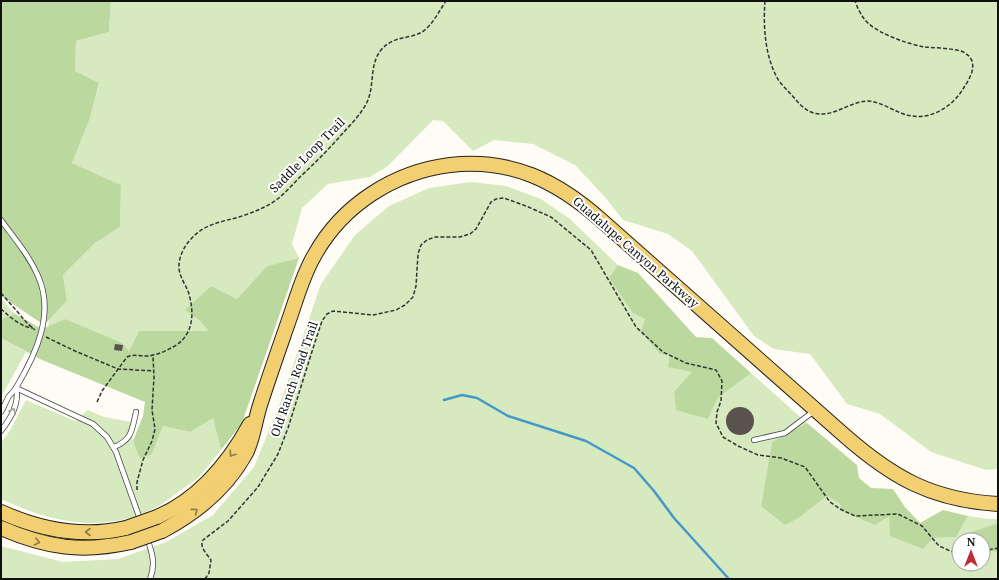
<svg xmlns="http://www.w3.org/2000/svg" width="999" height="580" font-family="'Noto Serif',serif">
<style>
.green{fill:#d6e9bf}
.forest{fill:#bbd99f}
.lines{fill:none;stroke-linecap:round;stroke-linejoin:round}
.stream{stroke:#4598c8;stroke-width:2.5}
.building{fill:#59524d}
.lane-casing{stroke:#444;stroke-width:6}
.primary-casing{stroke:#222;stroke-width:16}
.path{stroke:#333;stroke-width:1.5;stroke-dasharray:4 2;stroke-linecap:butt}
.lane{stroke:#fff;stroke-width:4.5}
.primary{stroke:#f2cf71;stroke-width:14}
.primary-bridge-casing{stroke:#222;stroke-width:16;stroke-linecap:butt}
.primary-bridge{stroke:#f2cf71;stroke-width:14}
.oneway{stroke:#a0a0a0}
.oneway2{stroke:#8d7a46}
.labels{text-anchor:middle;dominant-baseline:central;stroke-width:4;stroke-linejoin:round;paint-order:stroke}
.street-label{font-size:12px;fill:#111;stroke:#fff}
</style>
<rect width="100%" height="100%" fill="#fffcf5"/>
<g class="green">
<polygon points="111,1 998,1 998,469 986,470 931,452 880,414 847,404 810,354 774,349 754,336 692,251 668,234 623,220 604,196 575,165 533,144 494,140 473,151 443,121 433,120 388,166 370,177 328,184 302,208 292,244 299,258 267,266 237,299 211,286 186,310 199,320 210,331 139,331 129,351 65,319 48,327 49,320 67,301 63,275 95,243 120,227 121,185 72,163 90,118 99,84 75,71 76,41 109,32"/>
<polygon points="471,182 506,186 541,199 570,219 618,265 610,278 645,319 670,354 693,372 708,419 718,398 751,373 807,423 772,443 761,506 800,517 827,496 840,504 890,516 933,538 956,537 968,516 989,519 998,519 998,523 968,533 966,540 959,540 959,564 983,564 983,550 998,552 998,579 1,579 1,546 63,562 118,559 166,542 213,515 254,467 279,406 321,284 355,235 389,206 429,188"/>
<polygon points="1,298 15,314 3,318 1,323"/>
<polygon points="1,338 26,352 1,397"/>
<path d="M26,400L75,421L88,410L104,417L131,422L130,433L140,459L152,454L163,426L190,432L213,417L221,450C213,459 206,470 198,478C192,483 184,487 178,492C170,498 162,505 153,509C101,534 50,522 1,499V443L11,429Z"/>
</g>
<g class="forest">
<polygon points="1,1 111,1 109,32 76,41 75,71 99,83 90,118 72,163 121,185 120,227 95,243 63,275 67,301 44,325 1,296"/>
<polygon points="299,258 242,423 221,450 213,418 190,432 163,426 152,454 140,459 133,441 143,416 145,402 42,360 1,338 1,323 3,318 15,314 42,329 65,319 122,343 129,351 139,331 209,331 199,320 185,310 211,286 237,299 267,266"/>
<polygon points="618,265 638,273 696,337 712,338 751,373 718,398 708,419 676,410 674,392 692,372 668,367 670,355 660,354 641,332 645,319 633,313 609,278"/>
<polygon points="807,423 857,465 859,478 871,488 893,489 905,507 920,523 943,510 968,516 956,537 933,538 923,549 890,536 889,516 875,525 842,511 840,504 827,496 800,517 785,525 761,506 772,442"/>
<polygon points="998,523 998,552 983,550 983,540 966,540 968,533"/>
</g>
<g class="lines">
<polyline class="stream" points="444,400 462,395 477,398 508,416 586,441 634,468 654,491 674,518 729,579"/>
</g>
<g class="building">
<polygon points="115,344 123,345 122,351 114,350"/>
<circle cx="740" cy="421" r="14"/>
</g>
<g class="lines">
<defs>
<g id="lane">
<path d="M1,220C14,238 29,255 38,276C55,313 36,354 17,386C15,390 12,393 9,396C6,401 4,407 1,412"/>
<polyline points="16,388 93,424 107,437 116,452 141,522"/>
<path d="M1,431C10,419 20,404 16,388"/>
<polyline points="754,440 785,433 814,411"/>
<path d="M114,447C132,440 132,430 136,412"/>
<path d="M147,538C152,552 156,564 150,579"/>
</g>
<g id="primary">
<path d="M1,512C41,530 83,538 126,528"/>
<path d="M157,517C199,499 228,464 250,424"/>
<path d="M1,528C47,548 82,553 131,542"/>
<path d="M162,531C196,513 227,488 246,453C254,437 255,419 261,402C270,374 280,346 290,317C297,297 303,275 314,256C342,205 394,172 450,165C511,158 557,181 601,220L844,435C893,478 932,500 998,504"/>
</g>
</defs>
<use href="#lane" class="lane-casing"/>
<use href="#primary" class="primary-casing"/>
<g class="path">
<path d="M765,1C763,27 765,58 779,81C784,87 790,93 795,99C802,107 810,114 820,114C836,115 850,102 867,101C879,101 890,109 901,113C925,123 950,110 963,89C968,81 975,71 972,61C970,56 966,53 961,51C949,48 936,48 925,47C908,44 882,35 869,24C862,18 858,9 855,1"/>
<polyline points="1,293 28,324 35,330"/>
<path d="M1,309C10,317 21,327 33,328"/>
<polyline points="46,337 75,351 118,369 154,371"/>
<path d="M97,402L102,391L127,357C136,353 144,358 153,355C160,354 167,350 173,347C194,336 195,312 188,291C185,284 180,277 179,269C178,258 184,246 191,239C204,224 221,222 239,217C254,212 268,207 280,197C287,191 294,183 301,176C316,162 330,148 343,133C352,123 362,113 367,102C375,85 369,65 381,50C394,35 408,40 422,32C432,26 439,11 446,1"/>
<polyline points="137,490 137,482 143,460 152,441 155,429 152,410 154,377 153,356"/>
<polyline points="983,551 998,548"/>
<path d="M205,579L209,573L211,560C207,554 199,547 203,540L228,521L258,487L278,454L288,428L315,342L322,321L327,314L333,311L373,315L396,310L405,305L413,297L416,286L418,254L421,245L427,240L435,237H460L470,234L476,229L491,202L496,199L504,198L526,206L551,217L591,250L636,327L663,352L686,363L716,370L722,381L721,401L717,412L716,423L723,437L738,446L758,455L781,458L805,467L830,502L840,509L855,516L898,514L922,526L939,546L955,553H959"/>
</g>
<use href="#lane" class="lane"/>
<use href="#primary" class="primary"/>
<defs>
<g id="primary-bridge">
<polyline points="126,528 157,517"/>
<polyline points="131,542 162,531"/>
</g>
</defs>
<use href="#primary-bridge" class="primary-bridge-casing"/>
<use href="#primary-bridge" class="primary-bridge"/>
</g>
<defs><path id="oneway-chevron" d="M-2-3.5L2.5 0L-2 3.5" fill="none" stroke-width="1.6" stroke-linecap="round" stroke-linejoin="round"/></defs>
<use class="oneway" href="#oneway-chevron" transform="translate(13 411) rotate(-65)"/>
<g class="oneway2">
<use href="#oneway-chevron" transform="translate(232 454) rotate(124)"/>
<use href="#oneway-chevron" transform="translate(195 511) rotate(-37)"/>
<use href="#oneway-chevron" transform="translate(88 532) rotate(-180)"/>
<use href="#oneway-chevron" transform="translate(37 542) rotate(14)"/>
</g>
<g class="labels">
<g class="street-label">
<text transform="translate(307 155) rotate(-45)">Saddle Loop Trail</text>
<text transform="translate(636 252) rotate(41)">Guadalupe Canyon Parkway</text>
<text transform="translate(294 379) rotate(-71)">Old Ranch Road Trail</text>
</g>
</g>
<rect width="999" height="580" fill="none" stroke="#111111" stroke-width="4"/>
<g transform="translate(971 552)"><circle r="19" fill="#ffffff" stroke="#a0a0a0"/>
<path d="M0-3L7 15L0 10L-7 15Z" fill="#bd2d39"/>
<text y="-6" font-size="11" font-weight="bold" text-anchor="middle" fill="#111111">N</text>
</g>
</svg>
